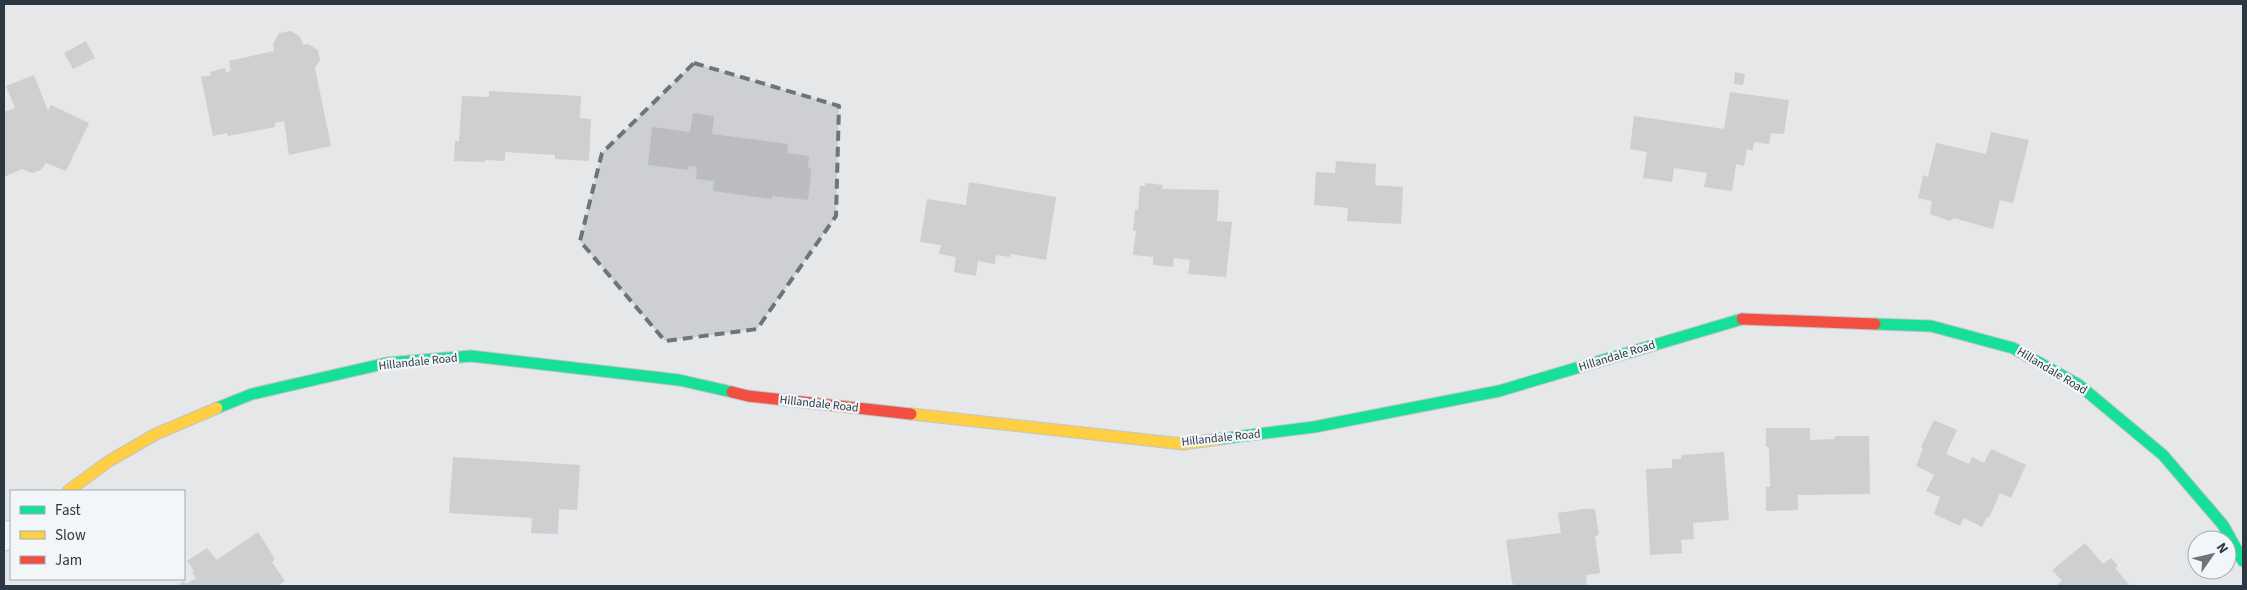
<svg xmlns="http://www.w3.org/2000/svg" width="2247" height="590" font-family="'Source Sans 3',sans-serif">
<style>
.building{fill:#cdcfd1}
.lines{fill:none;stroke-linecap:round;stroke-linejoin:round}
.street-casing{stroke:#c3c5c7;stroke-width:27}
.fast-casing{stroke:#c3c5c7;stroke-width:13}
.slow-casing{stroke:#c3c5c7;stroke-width:13}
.jam-casing{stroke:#c3c5c7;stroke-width:13}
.street{stroke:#f4f5f6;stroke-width:25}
.fast{stroke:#16e098;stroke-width:11}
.slow{stroke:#ffcf43;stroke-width:11}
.jam{stroke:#f24e42;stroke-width:11}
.marked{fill:#6c757d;fill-opacity:0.2;stroke:#6c757d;stroke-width:4;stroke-dasharray:10 6;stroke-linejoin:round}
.labels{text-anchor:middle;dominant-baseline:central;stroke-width:4.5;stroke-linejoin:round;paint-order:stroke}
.street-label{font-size:12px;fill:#2b3843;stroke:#f3f6f8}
</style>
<rect width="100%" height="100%" fill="#e5e7e9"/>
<g class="building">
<polygon points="291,31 300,37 303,45 308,44 318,50 320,60 315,68 331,146 289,155 284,121 275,123 275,127 228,136 227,133 213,136 201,77 211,75 210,72 225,68 226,72 231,71 229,61 274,51 273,44 279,33"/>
<polygon points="86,41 95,58 73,69 64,53"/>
<polygon points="1735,72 1745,74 1743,85 1734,84"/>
<polygon points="34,75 48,111 51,105 89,123 66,171 46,163 41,170 32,173 22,169 4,177 4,112 15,108 6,86"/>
<polygon points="489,91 581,96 580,118 591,119 589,161 555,159 555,155 505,152 505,161 485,160 485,162 454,161 455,141 459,141 462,96 489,97"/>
<polygon points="1730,92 1789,100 1784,134 1771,133 1769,144 1754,142 1753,151 1747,149 1744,166 1736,164 1732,191 1704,187 1707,173 1674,168 1672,182 1643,178 1647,152 1630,149 1634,116 1724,129"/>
<polygon points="693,113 714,116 712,134 788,144 787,153 809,156 808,168 811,169 811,176 808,200 772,196 772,199 713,191 714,181 696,179 697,167 689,166 688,170 648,165 652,127 690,132"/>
<polygon points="1991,132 2029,140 2013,203 2000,200 1993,229 1954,218 1950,221 1930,214 1932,201 1918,198 1923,175 1928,177 1936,143 1986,154"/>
<polygon points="1336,161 1376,164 1375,185 1403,187 1401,224 1347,221 1348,208 1314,205 1316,172 1335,173"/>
<polygon points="969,182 1056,197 1046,260 1011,254 1010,257 996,255 995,264 978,261 976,276 954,272 956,257 939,254 941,245 920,242 927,199 966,205"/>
<polygon points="1145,183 1163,185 1162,189 1219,190 1217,221 1232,222 1226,277 1188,274 1190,260 1174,258 1173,267 1153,265 1153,257 1133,255 1136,231 1133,231 1135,210 1138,210 1140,186 1145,186"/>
<polygon points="1934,420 1957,430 1946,454 1969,464 1972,457 1984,463 1991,449 2026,465 2011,498 2000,493 1989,518 1987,517 1982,527 1964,518 1960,526 1934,514 1940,497 1926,491 1934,475 1916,466 1923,449 1921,447"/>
<polygon points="1766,428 1810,428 1810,440 1835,439 1835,436 1869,436 1870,494 1798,495 1798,510 1766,511 1766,487 1770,487 1769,447 1766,447"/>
<polygon points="1724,452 1729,520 1693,523 1694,539 1681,540 1682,553 1650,555 1646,469 1672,468 1672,459 1681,459 1682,455"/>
<polygon points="453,457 580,465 577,510 559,509 558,534 531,533 532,518 449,513"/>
<polygon points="1583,509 1595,509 1599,535 1595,536 1600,573 1586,575 1587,586 1514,586 1513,583 1512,583 1506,540 1561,533 1558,513"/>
<polygon points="258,532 275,559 272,562 285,581 277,586 177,586 184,581 186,584 196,578 192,572 194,571 187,561 207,548 217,560"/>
<polygon points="2085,543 2103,564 2111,558 2118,566 2115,568 2130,586 2056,586 2062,581 2052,570"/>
</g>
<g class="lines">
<defs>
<polyline id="street" points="4,538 11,533"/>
<g id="fast">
<polyline points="1875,324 1931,326 2013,348 2079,385 2163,455 2223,525 2243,561"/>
<polyline points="217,408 252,394 387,363 471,356 679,380 732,392"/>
<polyline points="1219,439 1314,427 1499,391 1742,319"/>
</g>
<g id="slow">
<polyline points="911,414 1183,444 1219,439"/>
<polyline points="68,491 109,461 156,434 217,408"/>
</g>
<g id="jam">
<polyline points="1742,319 1875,324"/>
<polyline points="732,392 748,396 911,414"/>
</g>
</defs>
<use href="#street" class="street-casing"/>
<use href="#fast" class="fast-casing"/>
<use href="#slow" class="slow-casing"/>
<use href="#jam" class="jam-casing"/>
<use href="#street" class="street"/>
<use href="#fast" class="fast"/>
<use href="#slow" class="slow"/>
<use href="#jam" class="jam"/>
</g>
<path class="marked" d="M694,63L839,106L836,216L757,329L665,341L580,241L602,153Z"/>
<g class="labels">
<g class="street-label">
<text transform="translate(1617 356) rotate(-17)">Hillandale Road</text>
<text transform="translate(418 362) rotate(-6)">Hillandale Road</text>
<text transform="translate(2052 371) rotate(31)">Hillandale Road</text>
<text transform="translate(819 404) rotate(6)">Hillandale Road</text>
<text transform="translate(1221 438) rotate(-6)">Hillandale Road</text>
</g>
</g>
<rect width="2247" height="590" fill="none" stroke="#2b3843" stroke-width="10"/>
<rect x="10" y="490" width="175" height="90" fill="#f3f6f8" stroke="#a3aab0"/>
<rect x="20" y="506" width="25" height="8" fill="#16e098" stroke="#a3aab0"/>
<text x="55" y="515" font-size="15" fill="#2b3843">Fast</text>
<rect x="20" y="531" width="25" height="8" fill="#ffcf43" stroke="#a3aab0"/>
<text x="55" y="540" font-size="15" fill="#2b3843">Slow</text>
<rect x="20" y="556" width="25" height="8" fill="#f24e42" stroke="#a3aab0"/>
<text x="55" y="565" font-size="15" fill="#2b3843">Jam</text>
<g transform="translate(2212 555) rotate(56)"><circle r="24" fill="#f3f6f8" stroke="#a3aab0"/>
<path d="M0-4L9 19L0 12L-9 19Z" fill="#6c757d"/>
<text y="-8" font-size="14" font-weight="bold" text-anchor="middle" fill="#2b3843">N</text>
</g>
</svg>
